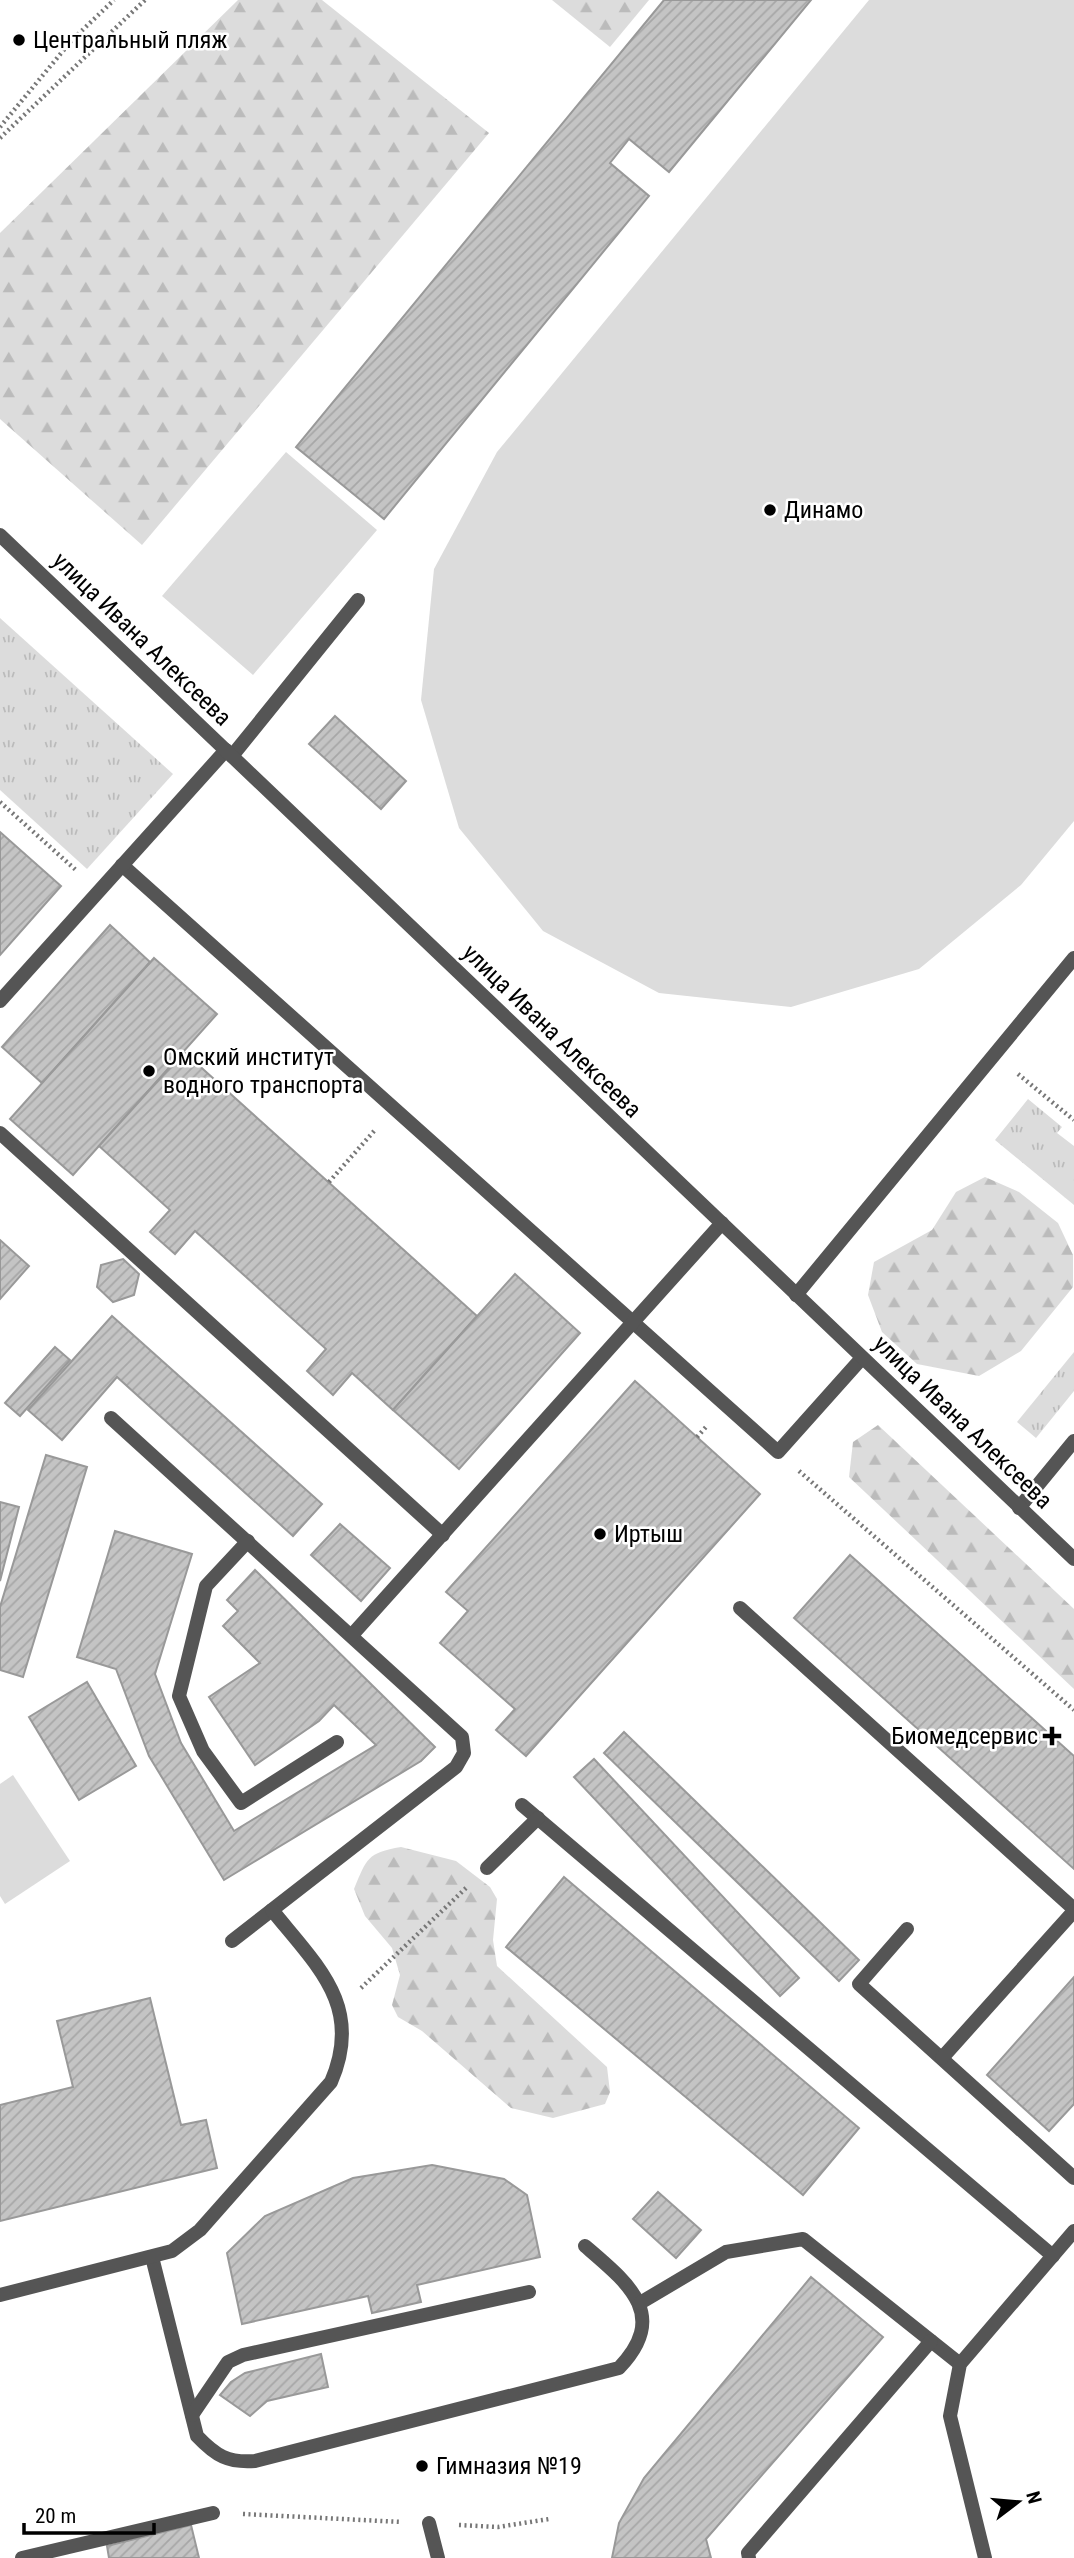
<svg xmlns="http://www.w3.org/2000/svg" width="1074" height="2558" font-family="'Roboto Condensed',sans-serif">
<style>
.grass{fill:url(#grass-tufts)}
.forest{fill:url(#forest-firs)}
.pitch{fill:#dcdcdc}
.building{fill:url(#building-hatch);stroke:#999;stroke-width:2}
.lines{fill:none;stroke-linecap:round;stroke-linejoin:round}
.path{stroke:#777;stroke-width:4.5;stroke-dasharray:2 3.5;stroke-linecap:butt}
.lane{stroke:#555;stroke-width:14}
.street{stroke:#555;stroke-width:14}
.poi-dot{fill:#000;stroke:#fff;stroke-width:2.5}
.labels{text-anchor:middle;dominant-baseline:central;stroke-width:5;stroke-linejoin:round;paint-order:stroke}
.poi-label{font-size:24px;fill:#000;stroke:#fff;text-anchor:start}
.street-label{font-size:24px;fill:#000;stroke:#fff}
</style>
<defs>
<pattern id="grass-tufts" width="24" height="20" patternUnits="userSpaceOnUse" patternTransform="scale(1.75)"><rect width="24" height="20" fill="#dcdcdc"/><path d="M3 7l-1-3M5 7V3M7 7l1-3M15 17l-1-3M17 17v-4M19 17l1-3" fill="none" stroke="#bbb"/></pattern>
<pattern id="forest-firs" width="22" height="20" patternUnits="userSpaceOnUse" patternTransform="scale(1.75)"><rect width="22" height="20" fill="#dcdcdc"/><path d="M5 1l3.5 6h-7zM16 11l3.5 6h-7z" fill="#bbb"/></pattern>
<pattern id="building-hatch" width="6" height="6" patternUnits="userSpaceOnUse" patternTransform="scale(1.75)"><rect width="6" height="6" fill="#c4c4c4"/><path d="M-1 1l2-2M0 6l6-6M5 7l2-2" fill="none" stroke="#a7a7a7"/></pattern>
</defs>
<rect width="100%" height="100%" fill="#fff"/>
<g class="grass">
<polygon points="0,618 173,774 87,869 0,790"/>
<polygon points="1028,1099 1062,1127 1057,1133 1074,1146 1074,1205 995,1140"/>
<polygon points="1074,1352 1074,1391 1036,1438 1017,1422"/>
</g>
<g class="forest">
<polygon points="238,0 322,0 489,133 142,545 0,419 0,233"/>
<polygon points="552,0 649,0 610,47"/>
<polygon points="985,1177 1019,1192 1058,1223 1073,1255 1073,1287 1021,1351 979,1376 917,1364 882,1332 868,1295 874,1262 932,1230 956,1192"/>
<polygon points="878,1425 1074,1609 1074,1689 849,1477 853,1442"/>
<path d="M401,1847L456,1861L490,1887L497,1899L493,1940L497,1966L607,2067L610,2092L605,2104L553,2118L511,2108L422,2031L398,2017L392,2005L400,1975L392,1948L365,1916L354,1889C367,1858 367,1853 401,1847Z"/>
</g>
<g class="pitch">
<polygon points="869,0 1074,0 1074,821 1021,885 919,969 791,1007 659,993 543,931 459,828 421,700 434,569 497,452"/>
<polygon points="286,452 377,530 253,675 162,596"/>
<polygon points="13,1775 70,1861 5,1904 0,1896 0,1784"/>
</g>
<g class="building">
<polygon points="664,0 811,0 669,172 629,139 610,163 649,196 384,519 296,447"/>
<polygon points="335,716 406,781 381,809 309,744"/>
<polygon points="0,832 61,886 0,955"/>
<polygon points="110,925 150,962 42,1083 2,1047"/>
<polygon points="154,958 217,1014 73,1175 10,1119"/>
<polygon points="184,1052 477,1316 393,1410 352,1373 333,1395 307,1371 326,1349 195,1231 175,1254 150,1232 170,1210 99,1146"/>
<polygon points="0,1240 29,1266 0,1299"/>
<polygon points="123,1259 139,1274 134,1295 113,1302 97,1287 101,1265"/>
<polygon points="515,1274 580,1333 459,1469 393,1410"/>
<polygon points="112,1316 322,1504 293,1536 117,1377 62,1440 28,1410"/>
<polygon points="55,1347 70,1360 20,1416 5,1403"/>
<polygon points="635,1381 760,1494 526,1756 496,1730 515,1709 440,1643 468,1611 446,1592"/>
<polygon points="46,1455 87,1467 23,1677 0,1670 0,1607"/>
<polygon points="0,1502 19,1507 0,1581"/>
<polygon points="340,1524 390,1568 361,1601 311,1555"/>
<polygon points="115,1531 192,1554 155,1674 181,1743 234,1831 376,1745 334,1705 319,1721 255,1765 209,1697 260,1663 223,1626 238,1611 227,1600 255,1570 435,1747 421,1761 224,1880 149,1756 116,1669 77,1657"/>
<polygon points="850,1555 1074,1756 1074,1869 794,1618"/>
<polygon points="87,1682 136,1766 79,1800 29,1717"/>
<polygon points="624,1732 859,1960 839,1981 604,1753"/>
<polygon points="594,1759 799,1978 780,1996 574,1777"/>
<polygon points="564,1877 859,2128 803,2195 506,1947"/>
<polygon points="1074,1977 1074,2104 1049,2131 987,2075"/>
<polygon points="150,1998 181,2125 206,2120 217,2168 0,2221 0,2105 73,2087 57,2021"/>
<polygon points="432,2165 504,2179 527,2195 540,2257 417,2285 421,2302 372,2313 368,2296 242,2324 227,2253 265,2216 353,2178"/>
<polygon points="658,2192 701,2230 676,2258 633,2219"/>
<polygon points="811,2277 883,2337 706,2539 711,2558 612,2558 619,2523 644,2478"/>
<polygon points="321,2354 328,2387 267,2401 250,2416 220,2395 231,2382 245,2373"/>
<polygon points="191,2525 199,2558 109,2558 107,2546"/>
</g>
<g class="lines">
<g class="path">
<polyline points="0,127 72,40 114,0"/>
<polyline points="0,138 145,0"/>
<polyline points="0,802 77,871"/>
<polyline points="1018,1074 1074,1120"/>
<polyline points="329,1182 375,1130"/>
<polyline points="697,1437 706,1427"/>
<polyline points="799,1471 1074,1710"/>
<polyline points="361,1988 466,1888"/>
<polyline points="243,2514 402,2522"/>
<polyline points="459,2525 498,2527 549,2519"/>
</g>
<g class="lane">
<polyline points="232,756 358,600"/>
<polyline points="122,865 778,1452 862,1358"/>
<polyline points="0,1001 226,750"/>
<polyline points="0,1133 443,1535"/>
<polyline points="796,1295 1074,958"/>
<polyline points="111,1418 462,1737 464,1753 456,1767 232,1941"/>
<polyline points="1019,1508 1074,1441"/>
<polyline points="248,1541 206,1586 179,1696 203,1751 241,1803 337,1742"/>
<polyline points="740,1608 1074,1909"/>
<polyline points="352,1635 722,1223"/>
<polyline points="522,1805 1053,2256"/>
<polyline points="487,1868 538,1818"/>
<polyline points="907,1929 859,1984 1074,2178"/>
<polyline points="942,2058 1074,1911"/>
<path d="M152,2257L197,2436C216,2456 228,2463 255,2461L619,2368C670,2315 628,2283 585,2246"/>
<path d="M0,2295L172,2251L200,2230L331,2082C364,2006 317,1966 272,1910"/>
<polyline points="640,2303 726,2252 803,2239 960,2364"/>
<polyline points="192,2415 228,2362 243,2355 529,2292"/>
<polyline points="429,2523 438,2558"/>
<polyline points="22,2558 213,2513"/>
<polyline points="749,2558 748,2553 931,2341"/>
</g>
<g class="street">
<polyline points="0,535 1074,1559"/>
<polyline points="985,2558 950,2416 960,2364 1074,2231"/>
</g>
</g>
<g class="poi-dot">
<circle cx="19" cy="40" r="7"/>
<circle cx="770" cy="510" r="7"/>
<circle cx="149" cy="1071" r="7"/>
<circle cx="600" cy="1534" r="7"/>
<path d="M1048.5 1725.5h7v7h7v7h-7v7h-7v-7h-7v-7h7z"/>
<circle cx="422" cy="2466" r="7"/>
</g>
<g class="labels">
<g class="poi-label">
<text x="33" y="40">Центральный пляж</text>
<text x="784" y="510">Динамо</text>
<text x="163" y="1057">Омский институт<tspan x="163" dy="28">водного транспорта</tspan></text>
<text x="614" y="1534">Иртыш</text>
<text x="1038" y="1736" text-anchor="end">Биомедсервис</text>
<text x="436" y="2466">Гимназия №19</text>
</g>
<g class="street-label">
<text transform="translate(142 639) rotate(44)">улица Ивана Алексеева</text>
<text transform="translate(552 1031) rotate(44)">улица Ивана Алексеева</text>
<text transform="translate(963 1422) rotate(44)">улица Ивана Алексеева</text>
</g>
</g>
<g transform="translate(1018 2502) rotate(74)" stroke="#ffffff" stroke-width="5" paint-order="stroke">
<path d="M0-5L12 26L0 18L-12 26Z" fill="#000000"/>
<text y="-10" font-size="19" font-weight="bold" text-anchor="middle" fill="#000000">N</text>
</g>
<path d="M24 2523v10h130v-10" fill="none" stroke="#000000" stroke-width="3.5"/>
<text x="35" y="2523" font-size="21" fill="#000000" stroke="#ffffff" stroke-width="5" paint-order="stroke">20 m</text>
</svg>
